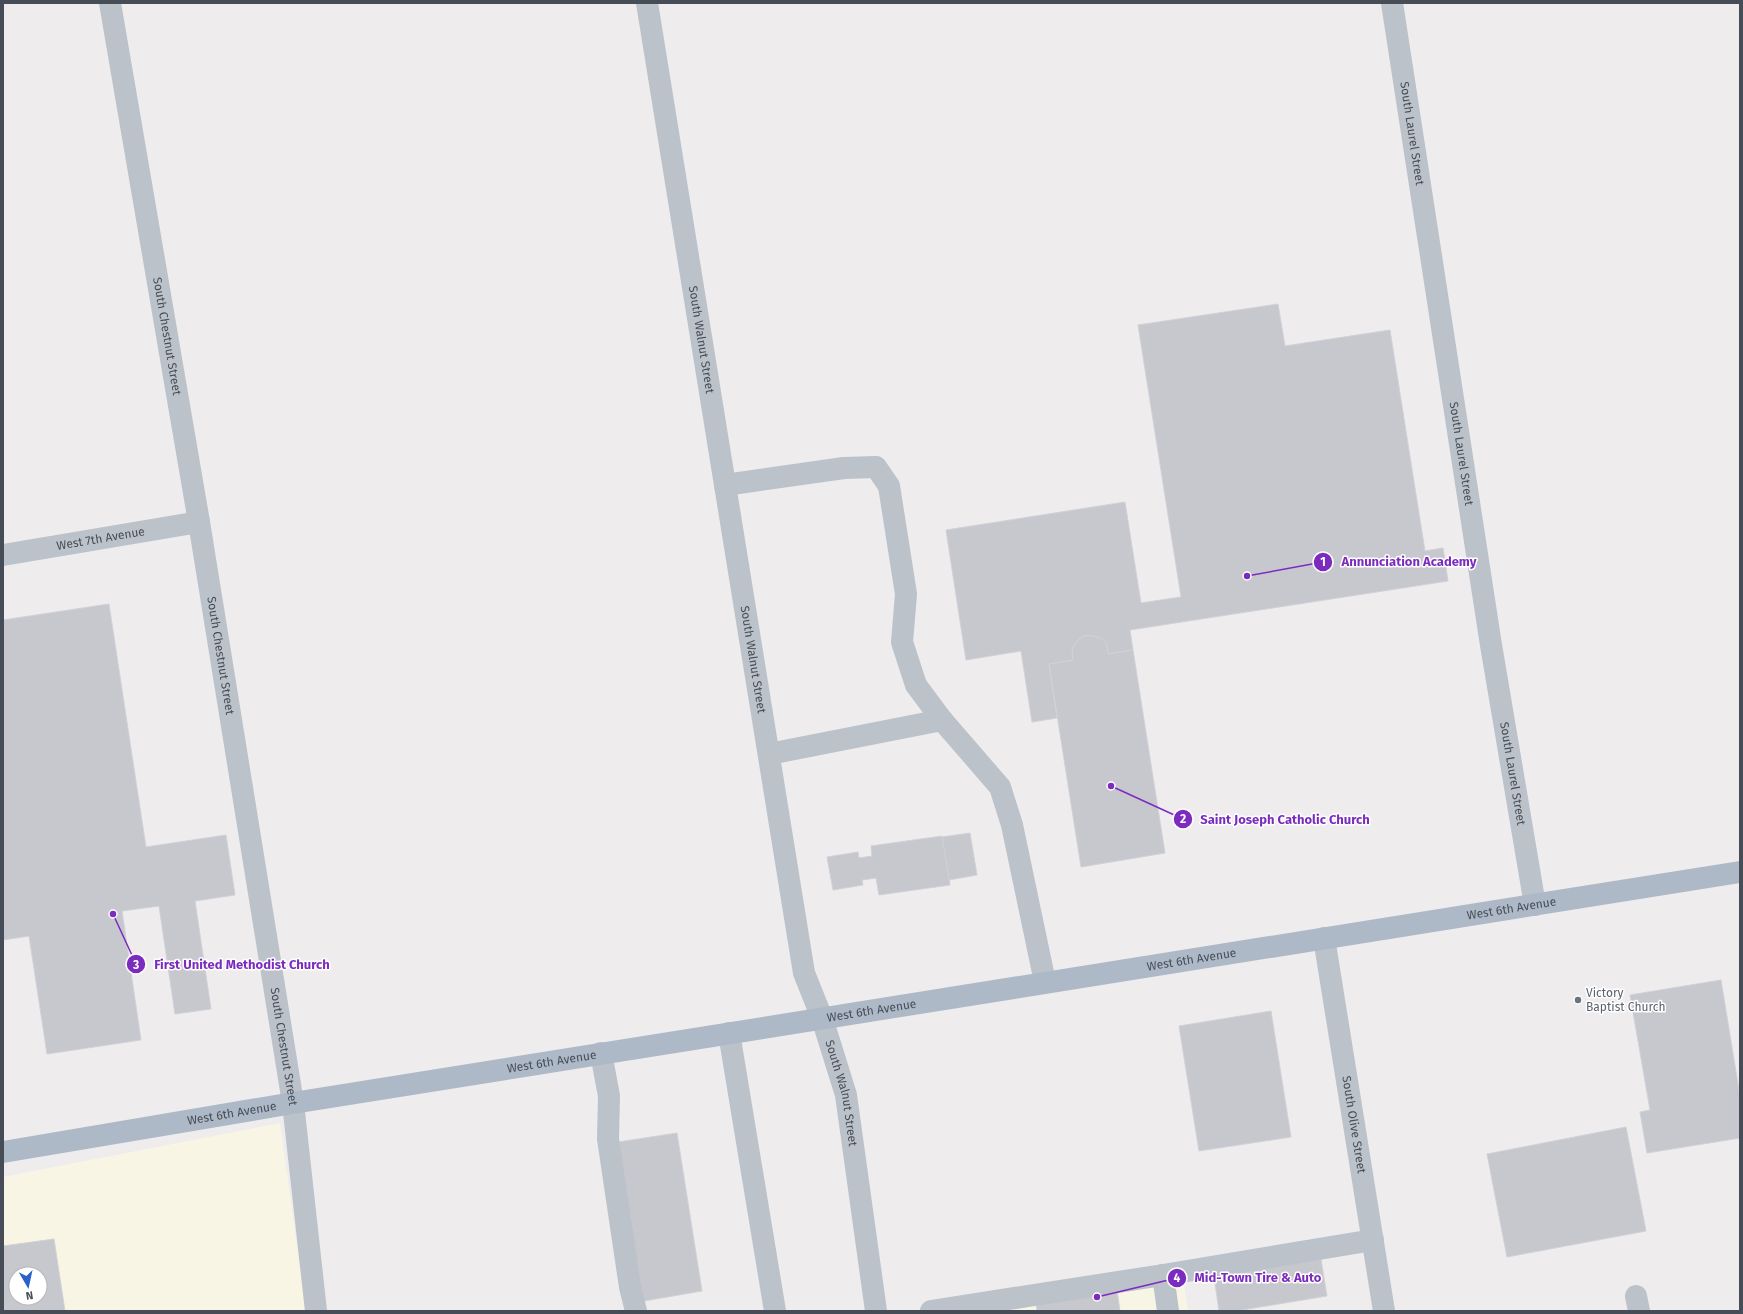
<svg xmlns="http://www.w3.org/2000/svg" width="1743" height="1314" font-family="'Fira Sans',sans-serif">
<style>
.commercial{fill:#f9f5e5;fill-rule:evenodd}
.building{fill:#c7c7ce;stroke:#d0d2d7;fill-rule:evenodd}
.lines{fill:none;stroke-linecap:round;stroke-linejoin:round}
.minor{stroke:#bbc2ca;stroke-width:22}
.major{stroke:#aeb9c8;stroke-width:22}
.worship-dot{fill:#6b7280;stroke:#fff;stroke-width:1.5}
.labels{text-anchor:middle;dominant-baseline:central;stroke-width:3;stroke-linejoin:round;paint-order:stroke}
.street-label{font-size:12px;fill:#464d57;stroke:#fff}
.worship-label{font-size:12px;fill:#5b616d;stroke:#fff;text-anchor:start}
.leader{fill:none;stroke:#7b2cbf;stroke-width:1.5}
.callout-dot{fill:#7b2cbf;stroke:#fff;stroke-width:1.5}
.mark-label{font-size:12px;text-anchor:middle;font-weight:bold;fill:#fff}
.callout-label{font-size:13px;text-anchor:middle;font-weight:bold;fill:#7b2cbf;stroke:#fff;stroke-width:3;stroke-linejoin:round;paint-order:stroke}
</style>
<rect width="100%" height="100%" fill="#eeecec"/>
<g class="commercial">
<path d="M280,1123L306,1311H3V1177ZM16,1274H40V1298H16Z"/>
<polygon points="1183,1278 1188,1311 966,1311"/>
</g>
<g class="building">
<polygon points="1278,304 1285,346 1390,330 1425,551 1443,548 1448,581 1130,630 1133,650 1108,654 1107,644 1101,638 1093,636 1084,636 1077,641 1072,649 1073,660 1049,664 1057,718 1032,722 1021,651 966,660 946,530 1125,502 1141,603 1181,597 1138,325"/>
<polygon points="109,604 146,847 226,835 235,895 195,901 211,1009 175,1014 159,906 122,911 141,1040 47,1054 29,936 3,940 3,620"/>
<polygon points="1084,636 1093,636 1101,638 1107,644 1108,654 1133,650 1165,853 1081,867 1049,664 1073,660 1072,649 1077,641"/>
<polygon points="970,833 977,875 949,880 942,837"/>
<polygon points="942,836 950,885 879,895 876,878 862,880 863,885 833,890 827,857 858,852 859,858 872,856 871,846"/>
<polygon points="1721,980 1740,1096 1740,1138 1647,1153 1640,1112 1650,1110 1630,995"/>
<polygon points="1271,1011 1291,1137 1199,1151 1179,1026"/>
<polygon points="1626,1127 1646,1231 1507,1257 1487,1154"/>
<polygon points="677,1133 702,1291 638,1302 612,1143"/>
<path d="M54,1239L65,1311H3V1246ZM16,1274H40V1298H16Z"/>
<polygon points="1321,1259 1327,1296 1236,1311 1219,1311 1214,1276"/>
<polygon points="1117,1290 1120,1311 1037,1311 1036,1303"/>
</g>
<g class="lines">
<g class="minor">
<path id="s1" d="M110,3L199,522L293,1103L316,1311"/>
<path id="s2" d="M647,3L804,973L822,1018L846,1095L876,1311"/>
<path id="s3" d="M1392,3L1491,645L1535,905"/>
<polyline points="725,485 844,468 876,467 889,486 906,594 902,642 916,685 942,720 1000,787 1012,825 1045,982"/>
<path id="s4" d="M3,555L199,522"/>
<polyline points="769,754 942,720"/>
<path id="s5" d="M1324,938L1384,1311"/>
<polyline points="729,1033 775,1311"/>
<polyline points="601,1053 609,1096 608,1139 630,1287 636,1311"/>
<polyline points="1163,1275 1168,1311"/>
<polyline points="1636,1296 1639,1311"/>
<polyline points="931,1311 1163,1275 1373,1240"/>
</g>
<path class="major" id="s6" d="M3,1152L293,1103L1740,872"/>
</g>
<circle class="worship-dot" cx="1578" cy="1000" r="4"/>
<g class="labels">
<g class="street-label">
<text stroke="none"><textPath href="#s3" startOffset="132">South Laurel Street</textPath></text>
<text stroke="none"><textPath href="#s1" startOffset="338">South Chestnut Street</textPath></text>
<text stroke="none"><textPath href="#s2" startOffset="341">South Walnut Street</textPath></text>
<text stroke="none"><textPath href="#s3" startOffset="456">South Laurel Street</textPath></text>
<text stroke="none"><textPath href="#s4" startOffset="99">West 7th Avenue</textPath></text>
<text stroke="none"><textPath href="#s1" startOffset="662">South Chestnut Street</textPath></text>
<text stroke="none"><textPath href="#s2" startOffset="665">South Walnut Street</textPath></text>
<text stroke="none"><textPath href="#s3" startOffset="780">South Laurel Street</textPath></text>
<text stroke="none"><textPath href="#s6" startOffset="1528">West 6th Avenue</textPath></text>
<text stroke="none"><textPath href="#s6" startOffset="1204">West 6th Avenue</textPath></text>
<text stroke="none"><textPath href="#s6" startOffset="880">West 6th Avenue</textPath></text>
<text stroke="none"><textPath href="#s1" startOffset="1058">South Chestnut Street</textPath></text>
<text stroke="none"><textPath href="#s6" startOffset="556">West 6th Avenue</textPath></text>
<text stroke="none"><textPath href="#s2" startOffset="1109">South Walnut Street</textPath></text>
<text stroke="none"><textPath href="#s6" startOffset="232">West 6th Avenue</textPath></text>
<text stroke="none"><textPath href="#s5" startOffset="189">South Olive Street</textPath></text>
</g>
<g class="worship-label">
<text x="1586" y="993">Victory<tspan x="1586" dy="14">Baptist Church</tspan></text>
</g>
</g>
<path class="leader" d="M1247 576L1323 562M1111 786L1183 819M113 914L136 964M1097 1297L1177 1278"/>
<g class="callout-dot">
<circle cx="1247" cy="576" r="4"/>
<circle cx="1111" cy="786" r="4"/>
<circle cx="113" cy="914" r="4"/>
<circle cx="1097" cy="1297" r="4"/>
<circle cx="1323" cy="562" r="10"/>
<circle cx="1183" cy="819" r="10"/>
<circle cx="136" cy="964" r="10"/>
<circle cx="1177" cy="1278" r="10"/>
</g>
<g class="mark-label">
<text x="1323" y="566">1</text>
<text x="1183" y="823">2</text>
<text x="136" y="969">3</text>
<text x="1177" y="1282">4</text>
</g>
<g class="callout-label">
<text x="1409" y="566">Annunciation Academy</text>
<text x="1285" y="824">Saint Joseph Catholic Church</text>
<text x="242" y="969">First United Methodist Church</text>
<text x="1258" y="1282">Mid-Town Tire &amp; Auto</text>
</g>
<rect width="1743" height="1314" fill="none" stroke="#464d57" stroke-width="8"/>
<g transform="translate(28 1286) rotate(171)"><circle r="19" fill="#ffffff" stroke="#b5b8bc"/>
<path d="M0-3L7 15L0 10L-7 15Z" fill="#2a62ca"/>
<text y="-6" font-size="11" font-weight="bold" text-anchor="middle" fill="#464d57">N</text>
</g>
</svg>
